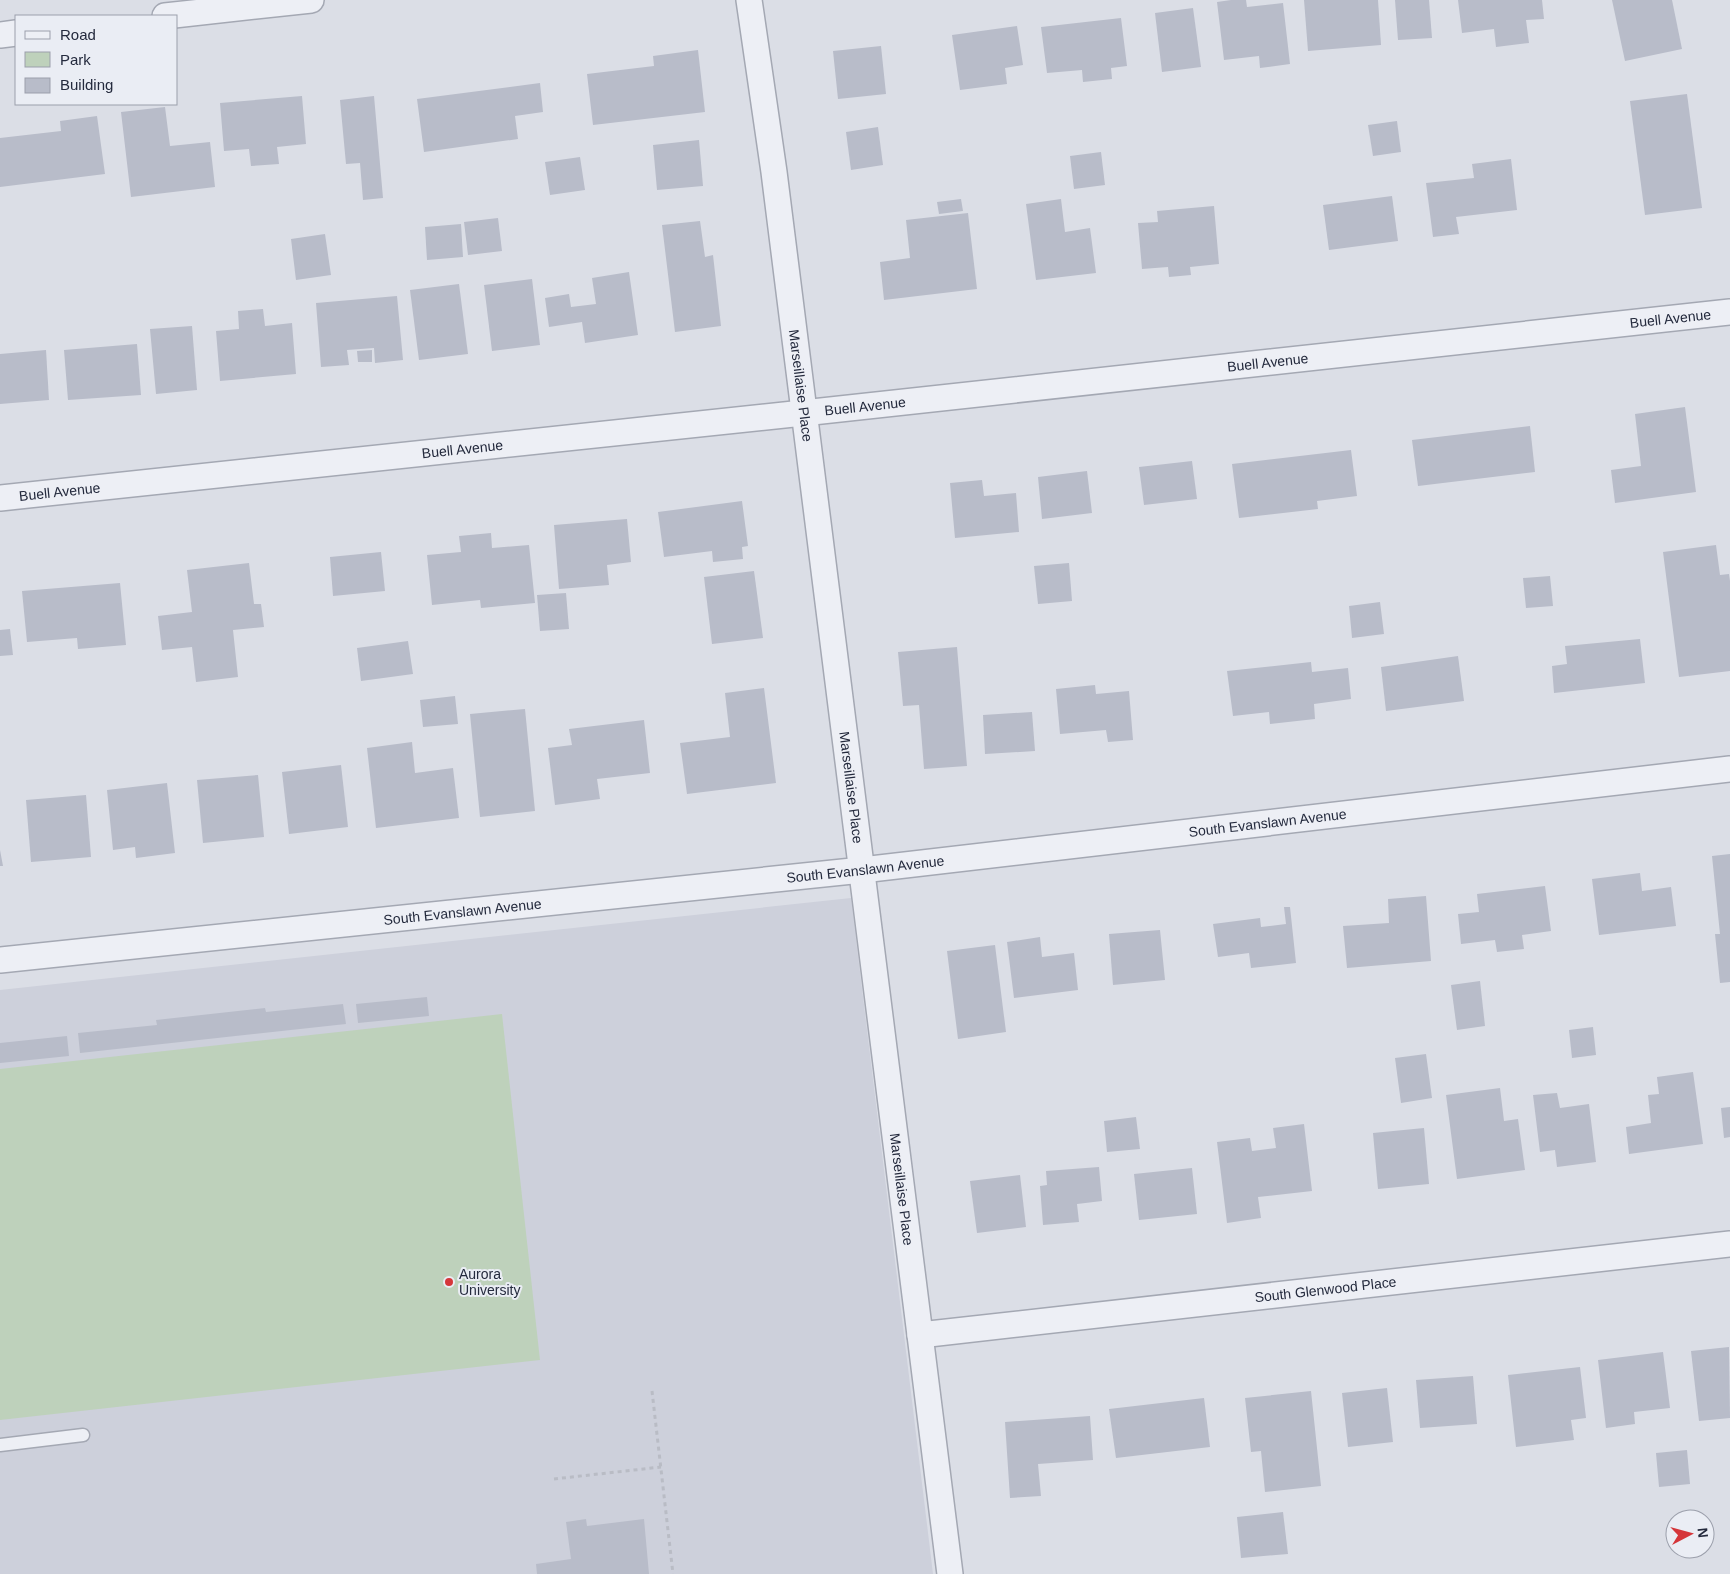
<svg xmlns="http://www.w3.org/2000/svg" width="1730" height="1574" font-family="Helvetica,sans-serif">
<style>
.built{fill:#cdd0db}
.green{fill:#bed1bb}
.building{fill:#b8bcc9}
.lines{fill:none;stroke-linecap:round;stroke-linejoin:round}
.service-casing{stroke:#a4a8b3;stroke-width:15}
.minor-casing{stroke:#a4a8b3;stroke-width:28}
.path{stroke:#b9bcc5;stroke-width:3;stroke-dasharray:4 4;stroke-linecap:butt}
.service{stroke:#edeff5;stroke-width:12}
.minor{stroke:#edeff5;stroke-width:25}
.poi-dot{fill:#d5363a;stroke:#eaedf4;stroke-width:2}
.labels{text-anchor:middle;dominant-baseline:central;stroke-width:4;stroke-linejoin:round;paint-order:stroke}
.street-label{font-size:14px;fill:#242a3d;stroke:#eaedf4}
.poi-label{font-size:14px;fill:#242a3d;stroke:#eaedf4;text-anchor:start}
</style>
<rect width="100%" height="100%" fill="#dbdee6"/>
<polygon class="built" points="851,898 933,1574 0,1574 0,990"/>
<polygon class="green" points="502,1014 540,1360 0,1420 0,1069"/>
<g class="building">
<polygon points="1231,0 1246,0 1247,7 1283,3 1290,64 1260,68 1259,56 1224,60 1217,2"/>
<polygon points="1304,0 1378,0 1381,45 1308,51"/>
<polygon points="1395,0 1429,0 1432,38 1398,40"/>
<polygon points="1458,0 1542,0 1544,19 1526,20 1529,43 1496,47 1494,29 1462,33"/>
<polygon points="1612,0 1672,0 1682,49 1625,61"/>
<polygon points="1193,8 1201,67 1162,72 1155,13"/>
<polygon points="1121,18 1127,66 1111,68 1112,79 1083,82 1082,70 1047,73 1041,27"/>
<polygon points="1017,26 1023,65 1005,68 1007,84 960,90 952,35"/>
<polygon points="881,46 886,94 838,99 833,51"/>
<polygon points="698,50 705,112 593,125 587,74 654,66 653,56"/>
<polygon points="540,83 543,112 515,116 518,139 424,152 417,99"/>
<polygon points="1687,94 1702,208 1645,215 1630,101"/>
<polygon points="302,96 306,144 277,147 279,164 251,166 249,149 224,151 220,103"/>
<polygon points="374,96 383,198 363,200 360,163 346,164 340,100"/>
<polygon points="165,107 170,146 210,142 215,187 131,197 121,112"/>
<polygon points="97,116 105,174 0,187 0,138 61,131 60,121"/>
<polygon points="1397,121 1401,152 1373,156 1368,125"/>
<polygon points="878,127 883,165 851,170 846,132"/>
<polygon points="699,140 703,186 657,190 653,145"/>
<polygon points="1101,152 1105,185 1074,189 1070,156"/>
<polygon points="580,157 585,190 550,195 545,162"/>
<polygon points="1511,159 1517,210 1456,217 1459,234 1433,237 1426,183 1474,178 1472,164"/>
<polygon points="1392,196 1398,241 1329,250 1323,205"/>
<polygon points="961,199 963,211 939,214 937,202"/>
<polygon points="1061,199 1065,232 1090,228 1096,273 1036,280 1026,204"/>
<polygon points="1214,206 1219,264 1190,267 1191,275 1169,277 1168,267 1142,269 1138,223 1158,222 1157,211"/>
<polygon points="968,213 977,289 884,300 880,262 910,258 906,220"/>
<polygon points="498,218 502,251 468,255 464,222"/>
<polygon points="700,221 705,257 713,255 721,326 675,332 662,225"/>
<polygon points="461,224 463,257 427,260 425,227"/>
<polygon points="325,234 331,275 296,280 291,239"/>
<polygon points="629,272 638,335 585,343 582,322 549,327 545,298 569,294 571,307 596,304 592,278"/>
<polygon points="532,279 540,345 492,351 484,285"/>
<polygon points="459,284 468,354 419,360 410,290"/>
<polygon points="397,296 403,360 375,363 374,348 347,350 349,365 321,367 316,303"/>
<polygon points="263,309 265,326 292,323 296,374 220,381 216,331 239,329 238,311"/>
<polygon points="192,326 197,390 156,394 150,329"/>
<polygon points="137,344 141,395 68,400 64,350"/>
<polygon points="46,350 49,400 0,404 0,354"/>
<polygon points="372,350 372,362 358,362 357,351"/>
<polygon points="1685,407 1696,492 1615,503 1611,470 1641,466 1635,414"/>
<polygon points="1530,426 1535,472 1418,486 1412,440"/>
<polygon points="1351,450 1357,496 1317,501 1318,509 1239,518 1232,464"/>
<polygon points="1192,461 1197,499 1144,505 1139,467"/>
<polygon points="1087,471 1092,513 1042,519 1038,477"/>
<polygon points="982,480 984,496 1016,493 1019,532 955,538 950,483"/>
<polygon points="742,501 748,546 742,547 743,559 713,562 712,551 664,557 658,512"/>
<polygon points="627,519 631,562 607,565 609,585 559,589 554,525"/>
<polygon points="491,533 492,548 529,545 535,603 481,608 480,600 432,605 427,555 461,552 459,536"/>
<polygon points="1716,545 1720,575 1729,574 1730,581 1730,671 1679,677 1663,552"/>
<polygon points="381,552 385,591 333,596 330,557"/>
<polygon points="249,563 254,604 261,604 264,627 233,630 238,677 196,682 192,647 162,650 158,616 192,612 187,570"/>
<polygon points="1069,563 1072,601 1038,604 1034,566"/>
<polygon points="754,571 763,638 712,644 704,577"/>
<polygon points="1550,576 1553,606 1526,608 1523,578"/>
<polygon points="120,583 126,645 78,649 77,638 27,642 22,591"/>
<polygon points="566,593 569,629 540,631 537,595"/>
<polygon points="1380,602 1384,634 1352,638 1349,606"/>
<polygon points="10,629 13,655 0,656 0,630"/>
<polygon points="1640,639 1645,683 1554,693 1552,666 1567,664 1565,646"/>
<polygon points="408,641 413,674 361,681 357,648"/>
<polygon points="957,647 967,766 924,769 919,705 903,706 898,652"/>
<polygon points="1458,656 1464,701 1386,711 1381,667"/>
<polygon points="1311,662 1312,672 1348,668 1351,699 1314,704 1315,719 1270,724 1269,712 1233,716 1227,671"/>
<polygon points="1095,685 1096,694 1129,691 1133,740 1108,742 1106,730 1060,734 1056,689"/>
<polygon points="764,688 776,783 687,794 680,743 730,737 725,693"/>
<polygon points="455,696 458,724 423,727 420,700"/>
<polygon points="525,709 535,811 480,817 470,714"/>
<polygon points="1032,712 1035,751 985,754 983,715"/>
<polygon points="644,720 650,773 597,779 600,799 555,805 548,748 572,745 569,729"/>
<polygon points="412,742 415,773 453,768 459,818 376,828 367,748"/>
<polygon points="341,765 348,827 289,834 282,772"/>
<polygon points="258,775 264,837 203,843 197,780"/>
<polygon points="167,783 175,853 136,858 135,847 113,850 107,790"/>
<polygon points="86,795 91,857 31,862 26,800"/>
<polygon points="0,850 3,866 0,866"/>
<polygon points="1730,854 1730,982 1720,983 1715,934 1720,934 1712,856"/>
<polygon points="1640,873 1642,891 1671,887 1676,926 1599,935 1592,879"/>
<polygon points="1545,886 1551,931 1522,935 1524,949 1497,952 1495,940 1461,944 1458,914 1479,912 1477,894"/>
<polygon points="1426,896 1431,961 1347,968 1343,926 1389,923 1388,899"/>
<polygon points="1284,907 1290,907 1296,963 1251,968 1249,953 1218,957 1213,924 1260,918 1261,927 1286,924"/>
<polygon points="1160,930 1165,980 1113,985 1109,934"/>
<polygon points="1040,937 1042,957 1074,953 1078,990 1014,998 1007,942"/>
<polygon points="995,945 1006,1032 958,1039 947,951"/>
<polygon points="1480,981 1485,1026 1457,1030 1451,985"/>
<polygon points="427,997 429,1016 358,1023 356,1004"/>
<polygon points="343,1004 346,1024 80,1053 78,1033 157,1025 156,1020 265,1008 266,1012"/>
<polygon points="1593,1027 1596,1055 1572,1058 1569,1030"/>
<polygon points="67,1036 69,1056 0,1063 0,1043"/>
<polygon points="1426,1054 1432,1098 1401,1103 1395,1058"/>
<polygon points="1693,1072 1703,1144 1629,1154 1626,1127 1651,1123 1648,1095 1659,1094 1657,1077"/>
<polygon points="1500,1088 1504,1121 1518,1119 1525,1170 1457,1179 1446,1095"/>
<polygon points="1557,1093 1560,1108 1589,1104 1596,1162 1557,1167 1555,1150 1540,1152 1533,1095"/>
<polygon points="1730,1107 1730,1137 1724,1138 1721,1108"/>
<polygon points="1136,1117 1140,1149 1107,1152 1104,1121"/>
<polygon points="1304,1124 1312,1191 1258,1197 1261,1218 1227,1223 1217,1142 1250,1138 1252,1151 1276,1148 1273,1128"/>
<polygon points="1424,1128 1429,1184 1378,1189 1373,1133"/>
<polygon points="1099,1167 1102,1201 1077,1204 1079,1222 1043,1225 1040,1186 1047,1185 1046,1171"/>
<polygon points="1192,1168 1197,1214 1139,1220 1134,1174"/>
<polygon points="1020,1175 1026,1227 977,1233 970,1181"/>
<polygon points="1729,1347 1730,1418 1699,1421 1691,1351"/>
<polygon points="1663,1352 1670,1408 1634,1412 1635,1424 1606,1428 1598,1360"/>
<polygon points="1580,1367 1586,1418 1571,1420 1574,1440 1516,1447 1508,1375"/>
<polygon points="1473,1376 1477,1424 1420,1428 1416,1380"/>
<polygon points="1387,1388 1393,1442 1348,1447 1342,1393"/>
<polygon points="1311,1391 1321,1486 1265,1492 1261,1451 1251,1452 1245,1398"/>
<polygon points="1204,1398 1210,1447 1116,1458 1109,1409"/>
<polygon points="1090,1416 1093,1460 1038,1464 1041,1496 1010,1498 1005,1422"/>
<polygon points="1687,1450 1690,1484 1659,1487 1656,1453"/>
<polygon points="1283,1512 1288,1554 1241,1558 1237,1517"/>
<polygon points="586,1519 587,1526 644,1519 649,1574 537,1574 536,1564 571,1559 566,1522"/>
</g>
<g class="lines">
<defs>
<polyline id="service" points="0,1445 83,1435"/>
<g id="minor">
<path id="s1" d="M749,0L774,172L950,1574"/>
<polyline points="165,16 311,0"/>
<polyline points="0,35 16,33"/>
<path id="s2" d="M0,498L803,413L1730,312"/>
<path id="s3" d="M0,960L862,870L1730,769"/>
<path id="s4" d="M920,1335L1730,1244"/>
</g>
</defs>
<use href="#service" class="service-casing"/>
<use href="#minor" class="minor-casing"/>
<g class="path">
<polyline points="652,1391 673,1574"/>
<polyline points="554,1479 661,1467"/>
</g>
<use href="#service" class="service"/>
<use href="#minor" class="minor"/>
</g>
<circle class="poi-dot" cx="449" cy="1282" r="5"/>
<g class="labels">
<g class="street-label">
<text stroke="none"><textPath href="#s2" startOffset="1680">Buell Avenue</textPath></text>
<text stroke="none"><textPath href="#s2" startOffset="1275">Buell Avenue</textPath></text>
<text stroke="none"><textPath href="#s1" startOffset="389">Marseillaise Place</textPath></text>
<text stroke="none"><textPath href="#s2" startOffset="870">Buell Avenue</textPath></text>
<text stroke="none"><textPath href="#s2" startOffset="465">Buell Avenue</textPath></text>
<text stroke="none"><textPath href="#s2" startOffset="60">Buell Avenue</textPath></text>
<text stroke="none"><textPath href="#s1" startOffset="794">Marseillaise Place</textPath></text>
<text stroke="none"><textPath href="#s3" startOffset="1275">South Evanslawn Avenue</textPath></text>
<text stroke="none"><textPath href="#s3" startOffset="870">South Evanslawn Avenue</textPath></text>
<text stroke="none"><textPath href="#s3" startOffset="465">South Evanslawn Avenue</textPath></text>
<text stroke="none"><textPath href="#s1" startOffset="1199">Marseillaise Place</textPath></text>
<text stroke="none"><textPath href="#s4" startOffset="408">South Glenwood Place</textPath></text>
</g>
<g class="poi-label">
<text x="459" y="1274">Aurora<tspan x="459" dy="16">University</tspan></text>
</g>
</g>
<rect x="15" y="15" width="162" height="90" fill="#eaedf4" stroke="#9b9fab"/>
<rect x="25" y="31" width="25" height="8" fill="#edeff5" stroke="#9b9fab"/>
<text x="60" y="40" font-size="15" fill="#242a3d">Road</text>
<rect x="25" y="52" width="25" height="15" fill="#bed1bb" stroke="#9b9fab"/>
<text x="60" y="65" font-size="15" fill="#242a3d">Park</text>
<rect x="25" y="78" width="25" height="15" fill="#b8bcc9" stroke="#9b9fab"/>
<text x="60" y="90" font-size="15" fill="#242a3d">Building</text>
<g transform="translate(1690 1534) rotate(84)"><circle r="24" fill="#eaedf4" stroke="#9b9fab"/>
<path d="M0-4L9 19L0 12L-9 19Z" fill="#d5363a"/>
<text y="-8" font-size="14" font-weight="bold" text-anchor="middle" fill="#242a3d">N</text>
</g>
</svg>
